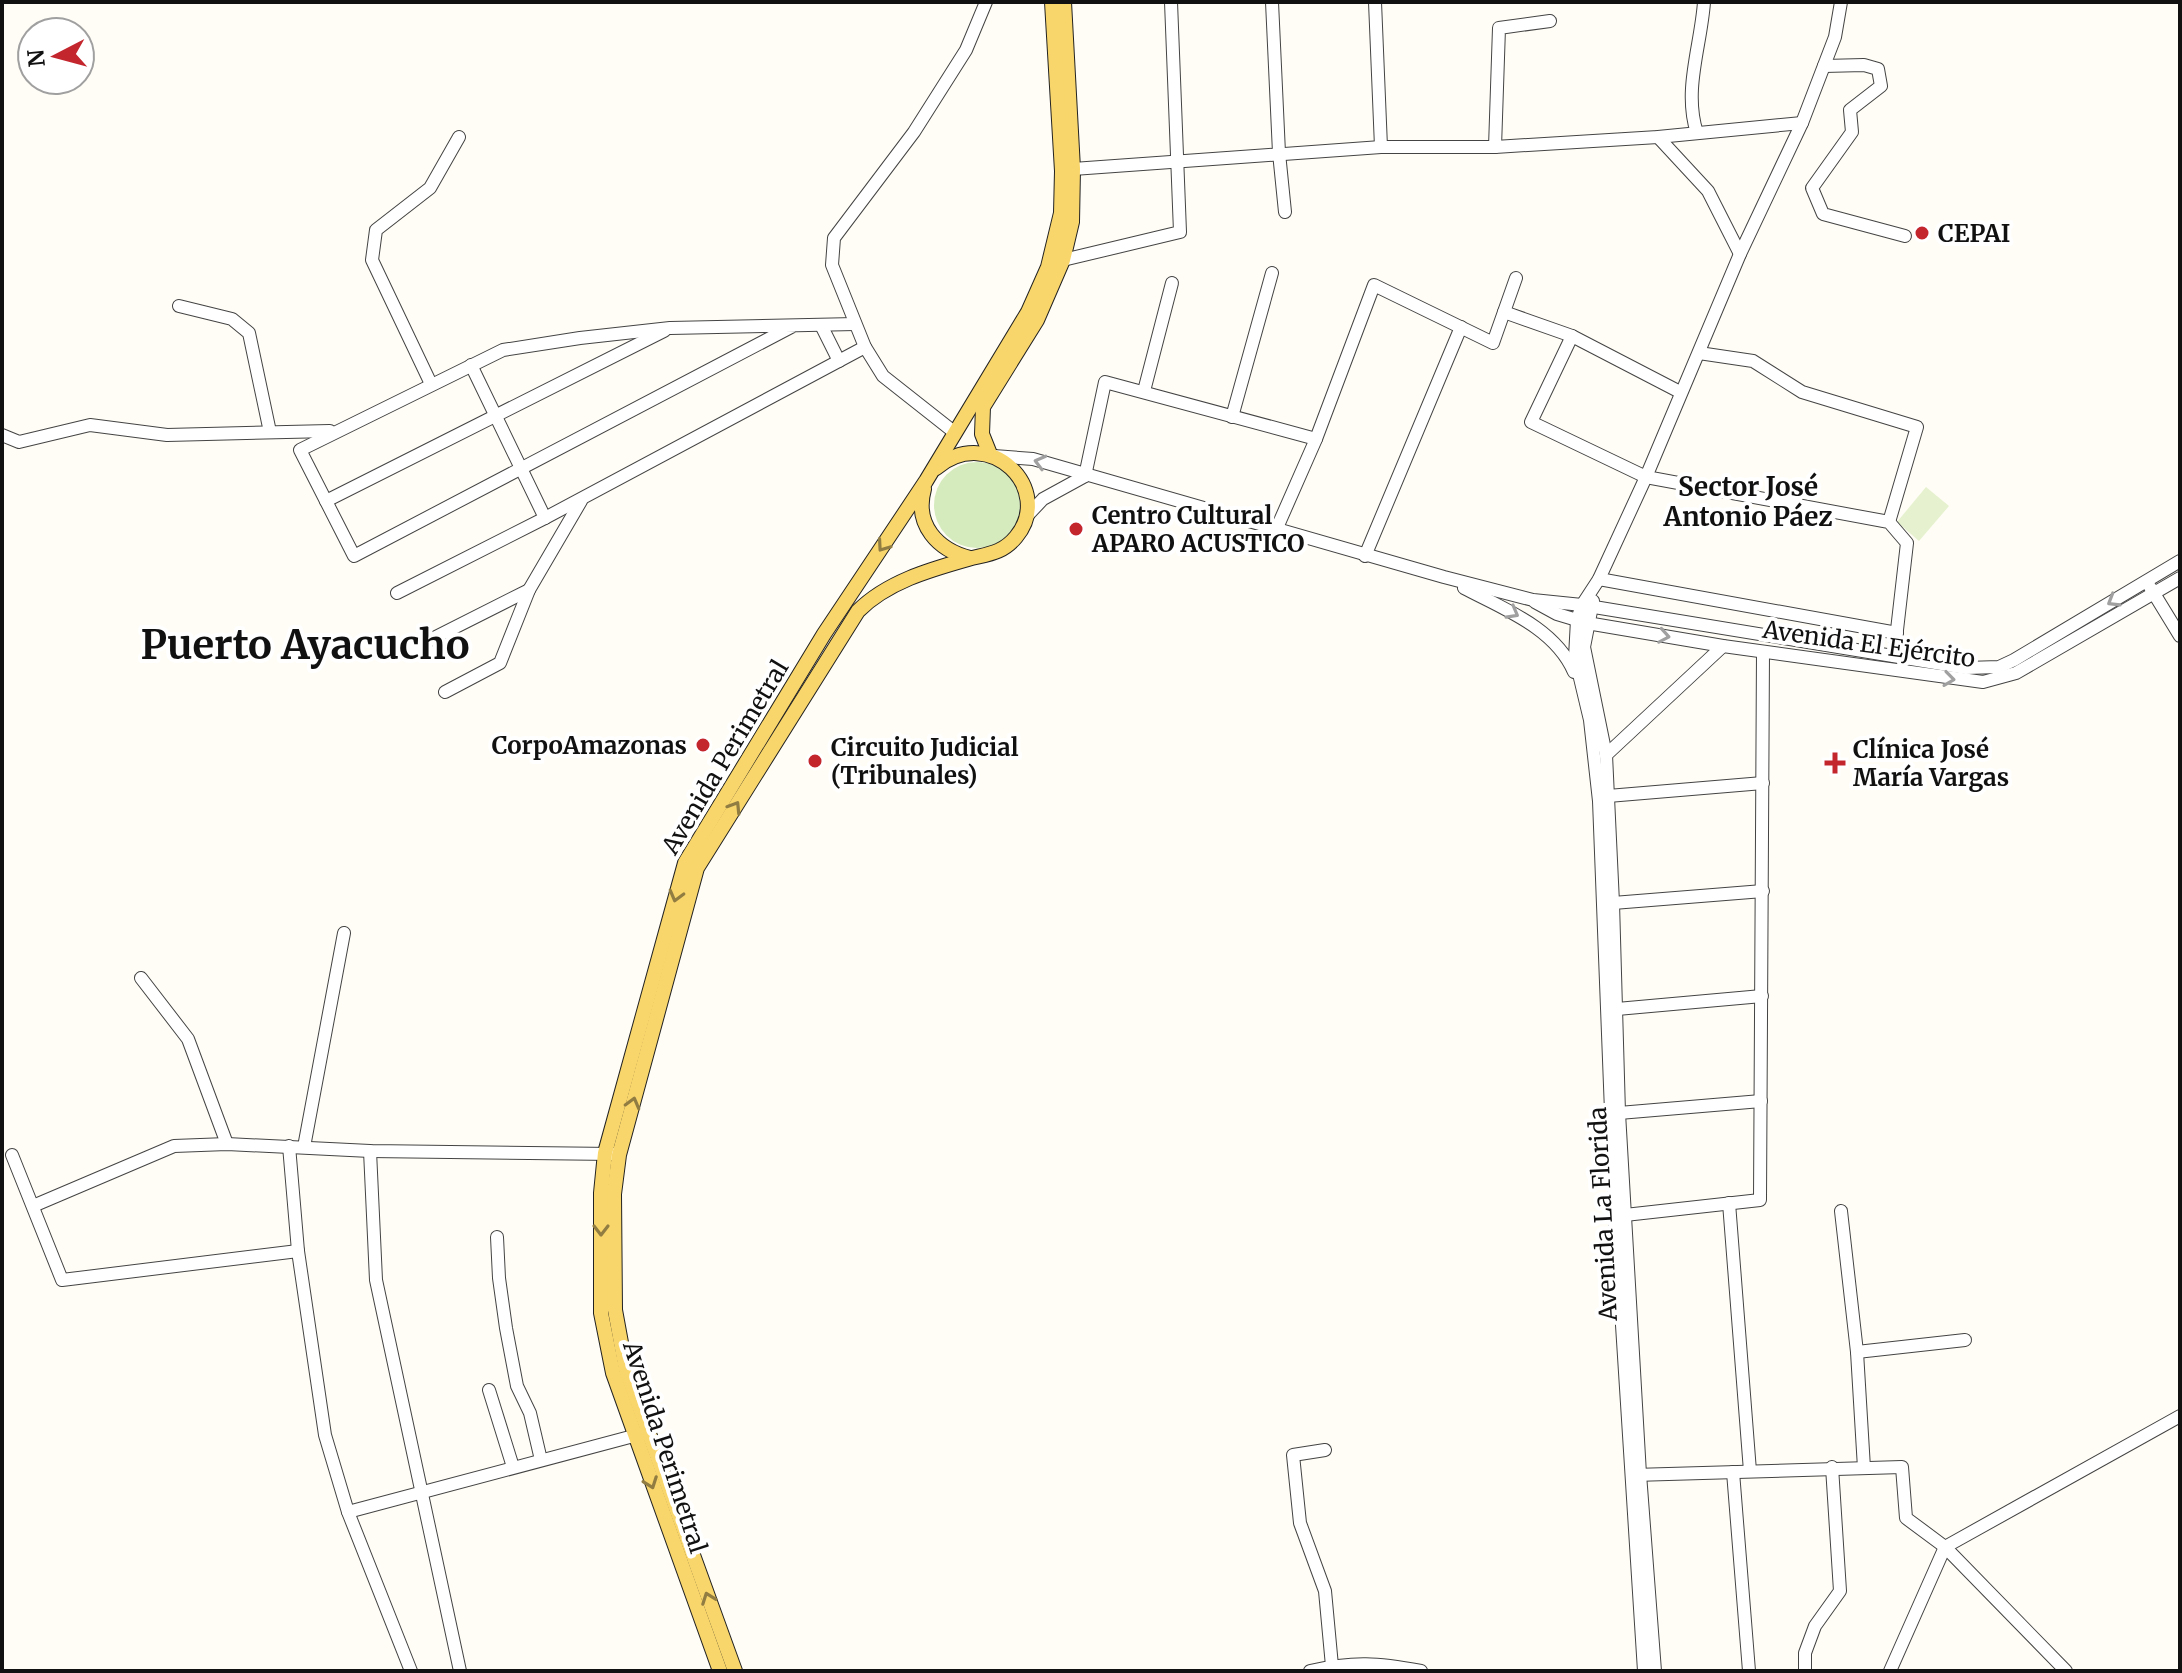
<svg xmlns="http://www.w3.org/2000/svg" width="2182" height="1673" font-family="Merriweather,serif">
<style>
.green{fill:#d5ebbd}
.pitch{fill:#e6f2cf}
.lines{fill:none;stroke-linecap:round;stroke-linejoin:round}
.minor-casing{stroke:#444;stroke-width:14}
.major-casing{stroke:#222;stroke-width:16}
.minor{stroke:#fff;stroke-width:12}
.major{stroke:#f9d66b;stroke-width:14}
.oneway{stroke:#a0a0a0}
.oneway2{stroke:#917d42}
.poi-dot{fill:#c4262e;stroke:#fff;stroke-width:3}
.labels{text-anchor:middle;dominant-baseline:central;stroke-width:8;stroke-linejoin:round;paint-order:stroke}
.poi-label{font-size:24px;font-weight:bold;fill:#111;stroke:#fff;text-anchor:start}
.street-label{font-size:24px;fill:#111;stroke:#fff}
.neighbourhood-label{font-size:26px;font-weight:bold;fill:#111;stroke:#fff}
.town-label{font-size:40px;font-weight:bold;fill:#111;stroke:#fff}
</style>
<rect width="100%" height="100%" fill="#fffdf5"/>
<circle class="green" cx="977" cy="505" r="43"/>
<polygon class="pitch" points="1926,487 1949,506 1919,541 1897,522"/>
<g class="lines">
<defs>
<g id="minor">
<polyline points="1272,2 1279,153 1285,212"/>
<polyline points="1375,2 1381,147"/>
<polyline points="1824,66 1864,65 1878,69 1881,86 1850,110 1852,132 1812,188 1823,214 1905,236"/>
<path d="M1697,133C1683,90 1701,46 1704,2"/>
<polyline points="1658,137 1708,191 1740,254"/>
<polyline points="1495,147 1499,28 1550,21"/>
<polyline points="1073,169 1381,147 1495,147 1658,137 1802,123"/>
<polyline points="1063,260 1180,232 1171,2"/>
<polyline points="179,306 232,319 249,333 270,432"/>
<polyline points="1504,312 1572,336 1680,392"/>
<polyline points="821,325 839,361"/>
<polyline points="793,326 354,556 300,450 503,350 580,338 670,328 855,324"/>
<polyline points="1572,336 1531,422 1646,477 1889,522 1907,543 1894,656"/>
<polyline points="1699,353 1753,361 1802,392 1917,427 1889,522"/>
<polyline points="471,365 545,518"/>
<polyline points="431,384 372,260 376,230 430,188 459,137"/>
<polyline points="1144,391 1172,283"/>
<polyline points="1232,417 1272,273"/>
<polyline points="954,432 883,376 865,347 832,265 834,238 914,132 966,50 986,2"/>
<polyline points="2,435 19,442 90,425 167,435 330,431"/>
<polyline points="994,456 1033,459 1444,577 1533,600 1582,605 1966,668 1999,667 2014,660 2180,561"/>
<polyline points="1085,476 1105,382 1316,439"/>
<polyline points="326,501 664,331"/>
<polyline points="1026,517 1043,499 1085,476"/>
<polyline points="1276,530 1316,439 1374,285 1493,343 1516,278"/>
<polyline points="1365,556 1461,327"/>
<polyline points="1599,579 1897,633"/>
<polyline points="2150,587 2180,636"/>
<path d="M1464,588C1504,609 1555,628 1574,672"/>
<polyline points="397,593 545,518 865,347"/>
<polyline points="1593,601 1584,647 1606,755 1613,903 1619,1113 1640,1474 1655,1671"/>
<polyline points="1535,602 1557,614 1587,623 1723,646 1983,682 2016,673 2180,578"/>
<polyline points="408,651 529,590"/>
<polyline points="445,692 500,663 529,590 581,501"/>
<polyline points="1606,755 1723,646"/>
<polyline points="1608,796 1763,783"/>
<polyline points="1613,903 1763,891"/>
<polyline points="141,978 188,1039 227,1144"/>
<polyline points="1617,1009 1762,996"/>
<polyline points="1619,1113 1761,1101"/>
<polyline points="289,1146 298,1251 325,1435 348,1512 411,1671"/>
<polyline points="304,1147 344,933"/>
<polyline points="370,1151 376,1280 460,1671"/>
<polyline points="12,1155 62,1280 298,1251"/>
<polyline points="1729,1203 1750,1471"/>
<polyline points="33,1206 174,1146 227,1144 370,1151 613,1154"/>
<polyline points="1841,1211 1857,1352 1864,1468"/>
<polyline points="1625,1215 1760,1200 1763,652"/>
<polyline points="497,1237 499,1278 506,1328 517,1386 530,1413 541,1460"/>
<polyline points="1857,1352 1965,1340"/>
<polyline points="489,1390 513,1467"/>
<polyline points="1325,1450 1293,1455 1300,1523 1325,1591 1332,1666"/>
<polyline points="1733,1472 1749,1671"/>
<polyline points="1634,1475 1902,1467 1906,1518 1945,1547 2066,1671"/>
<polyline points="348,1512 641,1434"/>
<path d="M1310,1671C1354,1661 1378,1663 1421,1671"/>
<polyline points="1644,1671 1615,1215 1599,801 1590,720 1575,657 1577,620 1582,605 1599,579 1646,477 1740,254 1802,123 1835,37 1841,2"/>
<polyline points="1805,1671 1805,1653 1815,1626 1840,1591 1832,1467"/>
<polyline points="1890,1671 1945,1547 2180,1416"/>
</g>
<g id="major">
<polyline points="990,454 982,434 983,407 1037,320 1063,260 1072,222 1073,169 1064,2"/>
<path d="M924,489C914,525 938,550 970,558"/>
<polyline points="720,1671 613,1373 601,1313 601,1193 605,1153 685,863 824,634 926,481 1028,312 1048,267 1061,213 1062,171 1052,2"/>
<path d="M735,1671L626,1370L615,1310L614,1194L619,1155L697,868L858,611C887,582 929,570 968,559C987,554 1002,554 1016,537C1055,490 990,423 936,468"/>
</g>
</defs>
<use href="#minor" class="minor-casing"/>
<use href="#major" class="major-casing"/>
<use href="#minor" class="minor"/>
<use href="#major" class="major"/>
</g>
<defs><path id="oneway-chevron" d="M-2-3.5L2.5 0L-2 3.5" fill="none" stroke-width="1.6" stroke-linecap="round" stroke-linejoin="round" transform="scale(2)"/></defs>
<g class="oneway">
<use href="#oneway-chevron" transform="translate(1040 462) rotate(-165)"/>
<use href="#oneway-chevron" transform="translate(2113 601) rotate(149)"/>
<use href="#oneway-chevron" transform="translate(1513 613) rotate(29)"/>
<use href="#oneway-chevron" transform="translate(1664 636) rotate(10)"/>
<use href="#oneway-chevron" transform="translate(1949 679) rotate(8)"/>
</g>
<g class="oneway2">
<use href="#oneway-chevron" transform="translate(883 546) rotate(125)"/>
<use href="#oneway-chevron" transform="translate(735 807) rotate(-58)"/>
<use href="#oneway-chevron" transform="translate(676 896) rotate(105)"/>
<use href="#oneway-chevron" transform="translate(633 1103) rotate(-75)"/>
<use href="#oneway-chevron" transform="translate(601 1230) rotate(90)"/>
<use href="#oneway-chevron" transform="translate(651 1483) rotate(70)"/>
<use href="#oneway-chevron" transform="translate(708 1598) rotate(-110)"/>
</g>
<g class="poi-dot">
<circle cx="1922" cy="233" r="8"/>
<circle cx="1076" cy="529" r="8"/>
<circle cx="703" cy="745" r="8"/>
<circle cx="815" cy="761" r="8"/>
<path d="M1831 751h8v8h8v8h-8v8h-8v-8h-8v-8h8z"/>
</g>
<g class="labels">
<g class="poi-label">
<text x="1938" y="233">CEPAI</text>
<text x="1092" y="515">Centro Cultural<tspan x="1092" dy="28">APARO ACUSTICO</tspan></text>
<text x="687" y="745" text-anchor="end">CorpoAmazonas</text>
<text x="831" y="747">Circuito Judicial<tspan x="831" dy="28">(Tribunales)</tspan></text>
<text x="1853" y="749">Clínica José<tspan x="1853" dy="28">María Vargas</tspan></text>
</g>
<g class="street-label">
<text transform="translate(1869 644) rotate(8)">Avenida El Ejército</text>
<text transform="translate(725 757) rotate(-59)">Avenida Perimetral</text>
<text transform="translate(1603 1214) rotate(-93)">Avenida La Florida</text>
<text transform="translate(665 1447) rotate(72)">Avenida Perimetral</text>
</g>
<g class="neighbourhood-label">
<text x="1748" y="486">Sector José<tspan x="1748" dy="30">Antonio Páez</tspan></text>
</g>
<g class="town-label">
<text x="305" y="645">Puerto Ayacucho</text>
</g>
</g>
<rect width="2182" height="1673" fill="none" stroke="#111111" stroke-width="8"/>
<g transform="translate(56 56) rotate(264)"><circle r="38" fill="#ffffff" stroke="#a0a0a0" stroke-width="2"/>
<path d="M0-6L14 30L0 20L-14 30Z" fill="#c4262e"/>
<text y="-12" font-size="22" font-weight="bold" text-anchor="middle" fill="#111111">N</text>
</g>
</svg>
